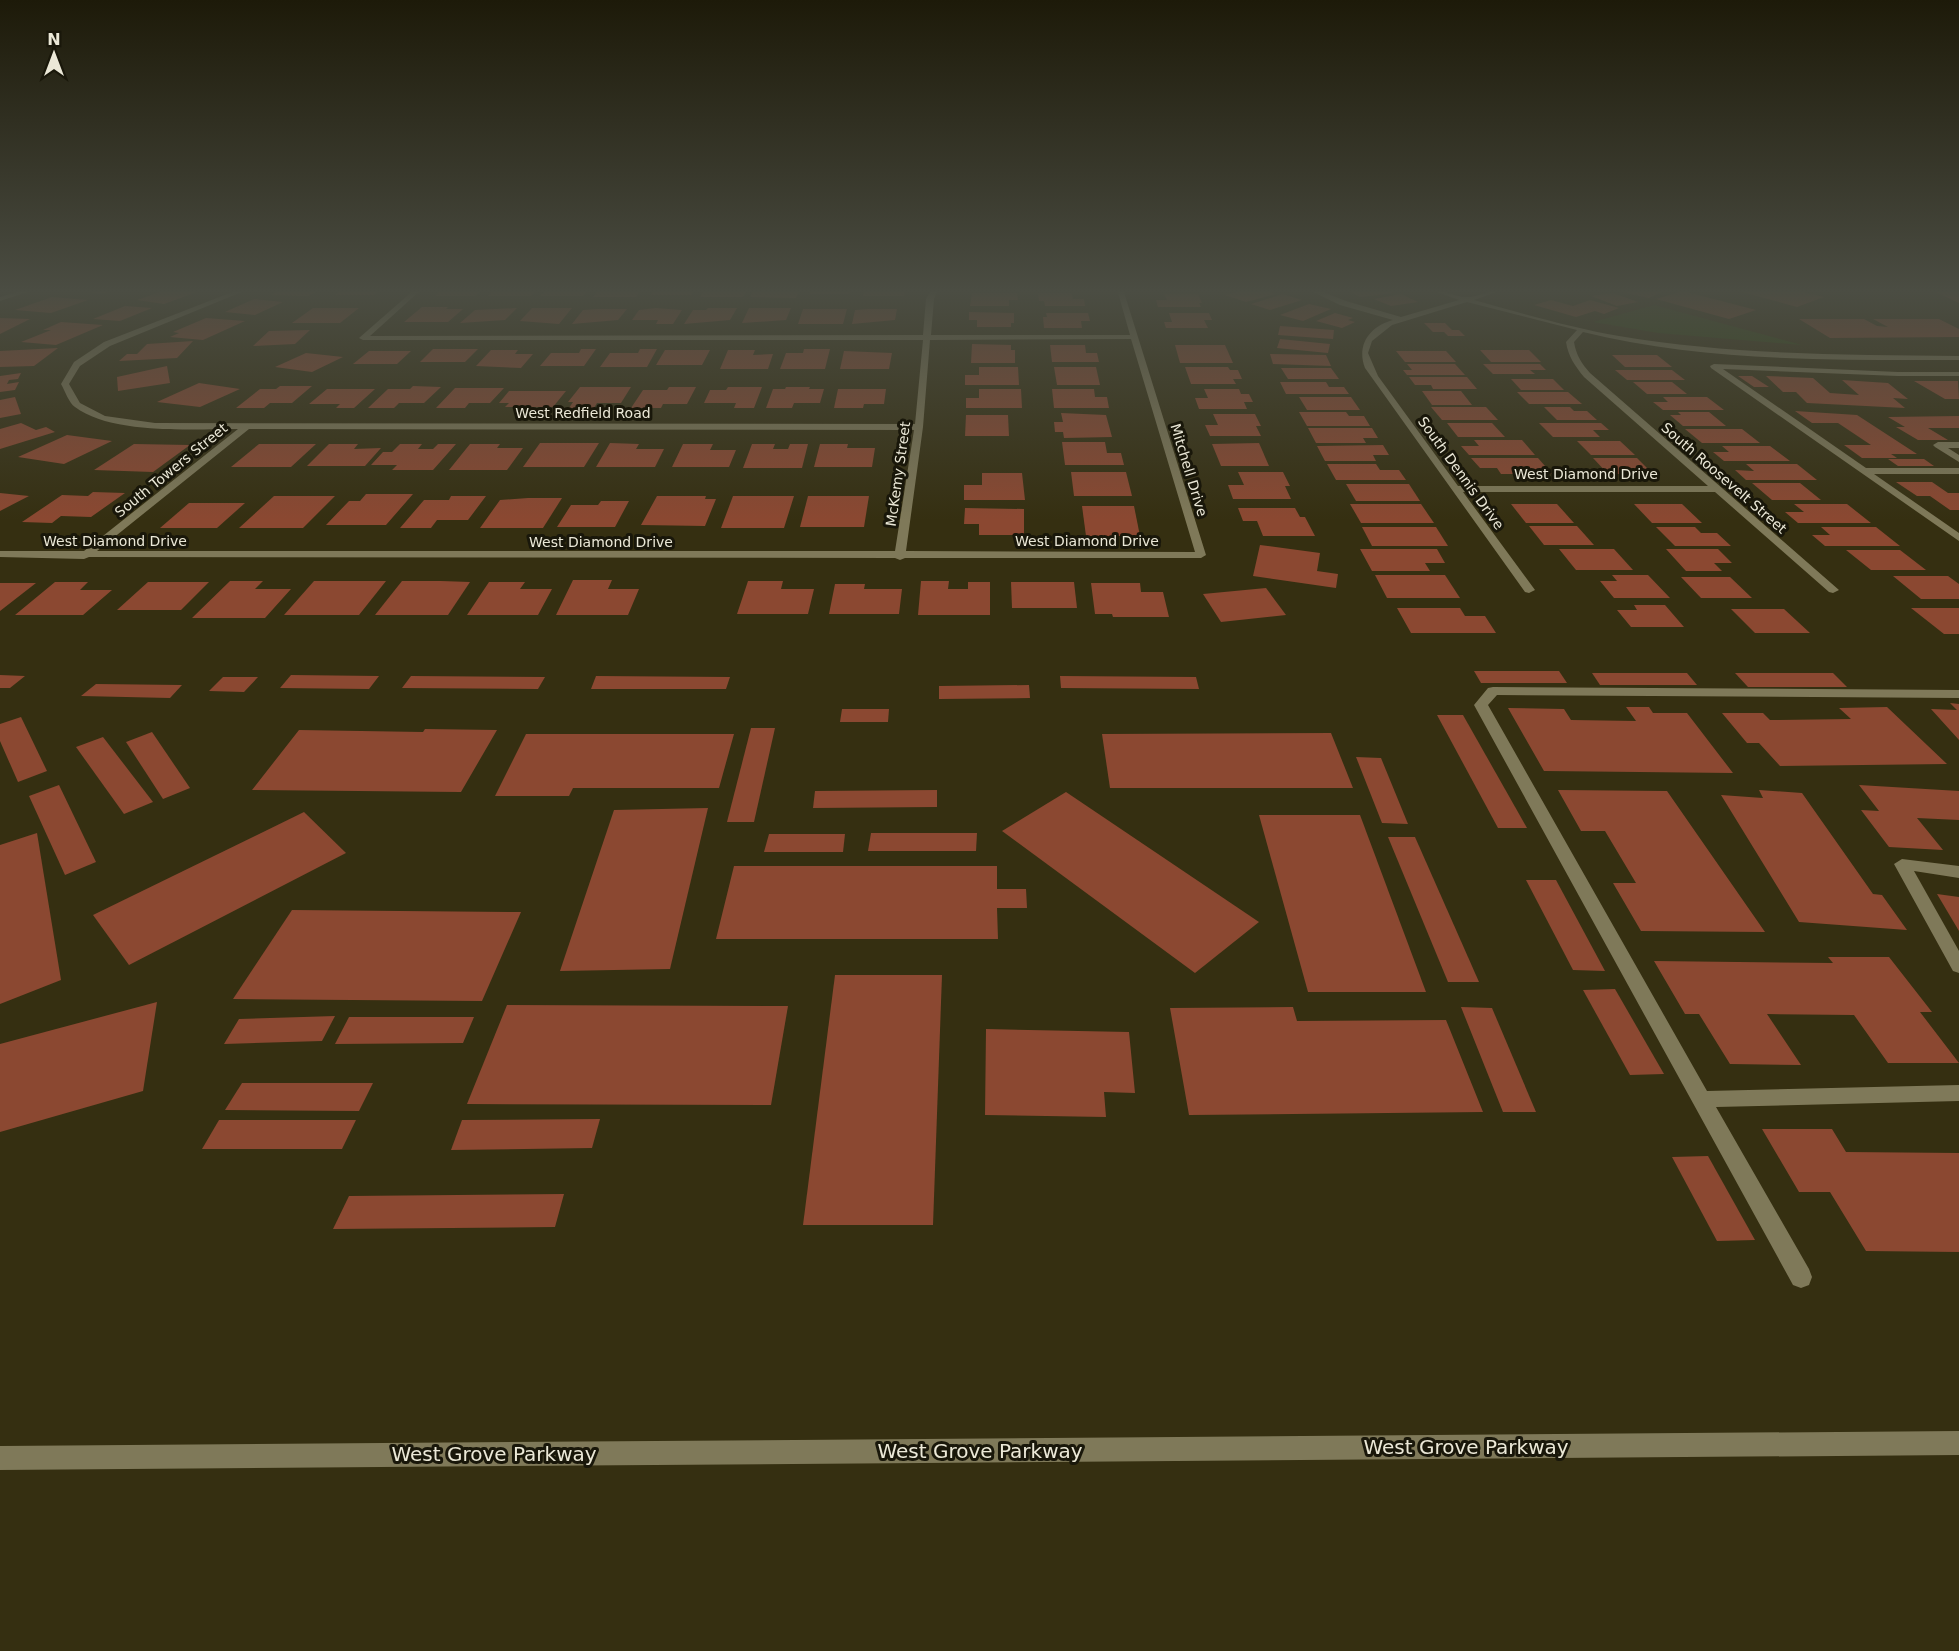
<svg xmlns="http://www.w3.org/2000/svg" width="1959" height="1651" font-family="'DejaVu Sans',sans-serif">
<style>
.green{fill:#2e4611}
.building{fill:#8b4831}
.lines{fill:none;stroke-linecap:round;stroke-linejoin:round}
.minor{fill:#7f7959;fill-rule:evenodd}
.labels{text-anchor:middle;dominant-baseline:central;stroke-width:6;stroke-linejoin:round;paint-order:stroke}
.far-street-label{font-size:14px;fill:#ebe8d7;stroke:#19170a}
.near-street-label{font-size:20px;fill:#ebe8d7;stroke:#19170a}
</style>
<rect width="100%" height="100%" fill="#352f11"/>
<polygon class="green" points="1654,305 1802,345 1658,333 1593,322"/>
<g class="building">
<polygon points="77,289 116,289 116,290 99,294"/>
<polygon points="169,289 197,292 164,304 137,300"/>
<polygon points="282,289 322,289 308,296 271,295"/>
<polygon points="343,289 381,289 374,295 335,295"/>
<polygon points="443,289 483,289 475,296 435,296"/>
<polygon points="495,289 538,289 531,296 488,296"/>
<polygon points="547,289 589,289 583,296 540,296"/>
<polygon points="600,289 642,289 636,297 593,297"/>
<polygon points="655,289 695,289 691,295 651,295"/>
<polygon points="705,289 748,289 743,297 700,297"/>
<polygon points="755,289 800,289 796,298 750,297"/>
<polygon points="812,289 851,289 849,294 810,294"/>
<polygon points="865,289 905,289 904,296 863,296"/>
<polygon points="1250,289 1261,289 1276,294 1246,302 1225,295"/>
<polygon points="1346,289 1384,289 1393,293 1360,297"/>
<polygon points="1635,289 1667,289 1649,298 1626,293"/>
<polygon points="1731,289 1790,289 1824,297 1797,307"/>
<polygon points="1929,289 1959,289 1959,303"/>
<polygon points="1683,291 1756,310 1729,319 1656,299"/>
<polygon points="972,293 1017,293 1018,300 1009,300 1009,306 970,306"/>
<polygon points="1038,293 1072,293 1073,299 1084,299 1085,306 1045,306 1044,301 1039,301"/>
<polygon points="1613,293 1638,302 1617,306 1591,296"/>
<polygon points="1164,294 1198,294 1202,303 1199,303 1201,307 1158,307 1156,300 1167,300"/>
<polygon points="1283,294 1302,300 1270,310 1251,304"/>
<polygon points="1401,294 1418,302 1391,306 1374,299"/>
<polygon points="52,297 88,300 51,313 15,310"/>
<polygon points="254,299 283,302 255,315 225,312"/>
<polygon points="1551,300 1573,306 1590,300 1619,308 1604,314 1595,311 1576,317 1534,305"/>
<polygon points="1309,304 1331,309 1303,321 1280,315"/>
<polygon points="125,306 152,308 120,321 93,319"/>
<polygon points="422,307 448,307 446,309 463,309 448,322 404,322"/>
<polygon points="313,308 359,308 340,323 292,323"/>
<polygon points="517,308 505,320 460,323 475,310"/>
<polygon points="532,308 572,308 559,324 520,321"/>
<polygon points="656,308 682,310 673,324 656,324 658,320 632,320 639,310"/>
<polygon points="708,308 737,308 730,320 684,324 693,310 706,310"/>
<polygon points="749,308 791,308 786,320 742,323"/>
<polygon points="598,309 627,309 618,320 572,324 583,310"/>
<polygon points="803,309 847,309 843,324 798,324"/>
<polygon points="868,309 897,309 895,320 852,324 855,310"/>
<polygon points="969,312 1014,313 1014,323 1011,323 1011,327 977,327 977,320 969,320"/>
<polygon points="1046,313 1088,313 1090,321 1081,321 1082,328 1044,328 1043,317 1047,317"/>
<polygon points="1169,313 1209,313 1212,320 1204,320 1208,328 1166,328 1164,322 1172,322"/>
<polygon points="1335,313 1353,318 1348,320 1355,322 1342,328 1316,321"/>
<polygon points="0,318 30,319 0,334"/>
<polygon points="206,318 245,321 203,340 170,337 179,333 173,332"/>
<polygon points="1799,319 1864,319 1877,326 1888,327 1873,319 1939,319 1959,329 1959,337 1830,338"/>
<polygon points="61,322 103,325 56,345 21,342 51,330 43,330"/>
<polygon points="1424,323 1445,323 1452,330 1459,330 1465,336 1448,336 1444,332 1433,332"/>
<polygon points="1280,326 1334,330 1333,339 1278,335"/>
<polygon points="310,330 295,344 253,346 269,331"/>
<polygon points="1280,339 1330,344 1328,353 1277,348"/>
<polygon points="193,341 177,358 119,361 127,354 137,354 147,344"/>
<polygon points="972,344 1011,345 1011,350 1015,350 1015,363 971,363"/>
<polygon points="1050,345 1085,345 1086,353 1097,353 1099,362 1052,362"/>
<polygon points="1175,345 1225,345 1233,363 1180,363"/>
<polygon points="58,348 34,366 0,367 0,351"/>
<polygon points="433,349 478,349 465,362 420,362"/>
<polygon points="581,349 596,349 584,366 540,366 551,353 579,353"/>
<polygon points="640,349 657,349 647,367 600,367 610,353 638,353"/>
<polygon points="804,349 830,349 825,369 780,369 786,353 803,353"/>
<polygon points="491,350 518,350 515,354 533,354 521,368 476,366"/>
<polygon points="665,350 710,350 702,365 656,365"/>
<polygon points="728,350 755,350 753,355 773,354 768,369 720,369"/>
<polygon points="1480,350 1529,350 1541,362 1491,362"/>
<polygon points="369,351 411,351 397,364 353,364"/>
<polygon points="844,351 892,353 889,369 840,369"/>
<polygon points="1396,351 1446,351 1456,362 1405,362"/>
<polygon points="306,353 343,357 312,372 275,367"/>
<polygon points="1270,354 1326,355 1331,366 1273,364"/>
<polygon points="1612,355 1657,355 1672,367 1625,367"/>
<polygon points="1407,364 1455,364 1465,375 1407,375 1403,370 1412,370"/>
<polygon points="1483,364 1540,364 1546,370 1530,370 1535,374 1493,374"/>
<polygon points="167,366 170,383 118,391 117,377"/>
<polygon points="979,367 1018,367 1019,385 965,385 965,375 979,375"/>
<polygon points="1054,367 1096,367 1100,385 1057,385"/>
<polygon points="1185,367 1228,367 1230,370 1238,370 1242,379 1233,379 1236,384 1191,384"/>
<polygon points="1281,368 1331,368 1339,379 1288,379"/>
<polygon points="1615,370 1672,370 1685,380 1627,380"/>
<polygon points="21,373 18,379 9,380 7,384 19,382 15,390 0,392 0,376"/>
<polygon points="1738,376 1752,376 1769,387 1754,387"/>
<polygon points="1766,376 1813,378 1830,393 1859,395 1842,380 1888,383 1908,399 1893,398 1905,408 1807,403 1796,392 1783,392"/>
<polygon points="1409,377 1467,377 1477,389 1433,389 1431,385 1415,385"/>
<polygon points="1511,379 1553,379 1564,390 1521,390"/>
<polygon points="1914,381 1958,381 1959,399 1945,399"/>
<polygon points="1280,382 1326,382 1329,387 1344,387 1349,394 1286,394"/>
<polygon points="1633,382 1672,382 1687,394 1647,394"/>
<polygon points="199,383 240,389 200,407 157,402"/>
<polygon points="280,386 312,386 292,403 270,403 264,408 236,408 260,389 276,389"/>
<polygon points="413,386 441,387 424,403 399,403 394,408 368,408 388,389 410,389"/>
<polygon points="580,387 631,387 621,403 597,403 594,408 569,408 573,402 568,402"/>
<polygon points="669,387 696,387 687,404 663,404 661,408 631,408 643,390 667,390"/>
<polygon points="728,387 762,387 754,408 734,408 736,403 704,403 710,390 726,390"/>
<polygon points="786,387 810,387 809,389 824,389 820,403 794,403 792,408 766,408 773,389 785,389"/>
<polygon points="455,388 504,388 490,403 469,403 465,408 436,408"/>
<polygon points="327,389 375,389 354,408 336,408 340,404 309,404"/>
<polygon points="838,389 886,389 884,404 864,404 863,408 834,408"/>
<polygon points="979,389 1021,389 1022,408 966,408 966,398 979,398"/>
<polygon points="1052,389 1094,389 1095,397 1107,397 1109,408 1054,408"/>
<polygon points="1204,389 1239,389 1241,394 1249,394 1253,402 1244,402 1247,409 1199,409 1195,398 1208,398"/>
<polygon points="509,391 566,391 553,407 505,407 509,403 499,403"/>
<polygon points="1422,391 1461,391 1472,405 1432,405"/>
<polygon points="1517,392 1568,392 1582,404 1529,404"/>
<polygon points="15,397 21,414 0,418 0,400"/>
<polygon points="1299,397 1351,397 1360,410 1307,410"/>
<polygon points="1663,397 1707,397 1724,410 1663,410 1653,402 1668,402"/>
<polygon points="1431,407 1486,407 1498,420 1442,420"/>
<polygon points="1544,407 1570,407 1574,411 1587,411 1597,420 1557,420"/>
<polygon points="1795,411 1857,415 1917,454 1891,454 1897,458 1862,458 1844,445 1871,445 1838,423 1812,423"/>
<polygon points="1299,412 1346,412 1349,416 1364,416 1370,426 1307,426"/>
<polygon points="1678,412 1709,412 1726,426 1683,426 1670,415 1681,415"/>
<polygon points="1061,413 1106,415 1112,437 1064,438 1063,432 1055,432 1054,422 1063,422"/>
<polygon points="1213,414 1255,414 1261,426 1256,426 1261,436 1210,436 1205,425 1218,425"/>
<polygon points="966,415 1008,415 1009,436 965,436"/>
<polygon points="1959,416 1959,428 1928,428 1948,440 1918,440 1896,427 1905,427 1888,417"/>
<polygon points="21,423 36,430 46,427 55,432 0,449 0,429"/>
<polygon points="1447,423 1492,423 1505,437 1458,437"/>
<polygon points="1539,423 1601,423 1609,430 1593,430 1600,437 1553,437"/>
<polygon points="1308,428 1372,428 1378,438 1363,438 1366,443 1316,443"/>
<polygon points="1685,429 1742,429 1760,443 1702,443"/>
<polygon points="67,435 112,441 64,464 18,457"/>
<polygon points="1474,440 1522,440 1535,455 1469,455 1461,446 1479,446"/>
<polygon points="1577,441 1620,441 1635,455 1591,455"/>
<polygon points="1062,442 1105,442 1107,453 1121,453 1124,465 1065,465"/>
<polygon points="540,443 599,443 584,467 523,467"/>
<polygon points="610,443 639,444 636,449 664,449 655,467 596,467"/>
<polygon points="1259,443 1269,466 1221,466 1212,444"/>
<polygon points="134,444 190,445 153,472 94,470"/>
<polygon points="259,444 316,444 291,467 231,467"/>
<polygon points="329,444 358,444 354,449 381,448 365,466 307,466"/>
<polygon points="400,444 422,444 418,449 433,449 438,444 456,444 433,470 392,470 397,465 371,465 383,452 392,452"/>
<polygon points="470,444 500,444 497,448 523,448 507,470 449,470"/>
<polygon points="683,444 713,444 710,450 736,450 729,467 672,467"/>
<polygon points="752,444 775,444 773,449 788,449 790,444 808,444 802,468 743,468"/>
<polygon points="820,444 848,444 847,448 875,448 872,467 814,467"/>
<polygon points="1383,445 1389,455 1373,455 1376,461 1325,461 1317,446"/>
<polygon points="1722,446 1770,446 1790,461 1724,461 1713,452 1729,452"/>
<polygon points="1471,458 1538,458 1552,474 1501,474 1497,468 1480,468"/>
<polygon points="1593,458 1637,458 1653,474 1608,474"/>
<polygon points="1888,459 1924,459 1934,466 1898,466"/>
<polygon points="1327,464 1376,464 1380,470 1399,470 1406,480 1336,480"/>
<polygon points="1746,464 1797,464 1817,480 1746,480 1735,470 1754,471"/>
<polygon points="1071,472 1126,472 1132,496 1074,496"/>
<polygon points="1238,472 1283,472 1290,486 1285,486 1291,499 1233,499 1228,485 1244,485"/>
<polygon points="982,473 1022,473 1025,500 964,500 964,485 982,485"/>
<polygon points="1896,482 1932,482 1948,493 1959,493 1959,510 1950,510 1930,496 1917,496"/>
<polygon points="1752,483 1800,483 1821,500 1772,500"/>
<polygon points="1346,484 1409,484 1420,501 1356,501"/>
<polygon points="93,492 125,493 91,517 61,516 52,523 22,522 62,495 88,496"/>
<polygon points="0,493 29,496 0,511"/>
<polygon points="366,494 413,494 386,525 326,525 349,501 360,501"/>
<polygon points="274,496 335,496 303,528 239,528"/>
<polygon points="451,496 486,496 468,520 437,520 431,528 400,528 424,500 449,500"/>
<polygon points="657,496 706,496 705,499 716,499 705,526 641,525"/>
<polygon points="733,496 794,496 784,528 721,528"/>
<polygon points="808,496 869,496 864,527 800,527"/>
<polygon points="528,498 562,498 543,528 480,528 500,500"/>
<polygon points="601,501 629,501 615,527 557,527 571,505 598,505"/>
<polygon points="189,503 245,503 217,528 160,528"/>
<polygon points="1350,504 1421,504 1434,523 1361,523"/>
<polygon points="1511,504 1557,504 1574,523 1526,523"/>
<polygon points="1634,504 1682,504 1702,523 1652,523"/>
<polygon points="1794,504 1847,504 1871,523 1798,523 1785,512 1804,512"/>
<polygon points="1082,506 1134,506 1140,536 1086,536"/>
<polygon points="965,508 1024,509 1024,535 979,535 979,524 964,524"/>
<polygon points="1238,508 1295,508 1300,517 1305,517 1315,536 1263,536 1257,521 1243,521"/>
<polygon points="1529,526 1577,526 1594,545 1544,545"/>
<polygon points="1362,527 1436,527 1448,546 1372,546"/>
<polygon points="1656,527 1695,527 1701,533 1717,533 1731,546 1675,546"/>
<polygon points="1821,527 1876,527 1900,546 1825,546 1812,535 1830,535"/>
<polygon points="1260,545 1320,553 1317,571 1338,574 1336,588 1253,576"/>
<polygon points="1360,549 1437,549 1445,563 1425,563 1430,571 1372,571"/>
<polygon points="1559,549 1614,549 1633,570 1576,570"/>
<polygon points="1666,549 1718,549 1732,563 1714,563 1722,571 1686,571"/>
<polygon points="1846,550 1900,550 1926,570 1871,570"/>
<polygon points="1375,575 1445,575 1460,598 1387,598"/>
<polygon points="1612,575 1648,575 1670,598 1614,598 1600,581 1617,581"/>
<polygon points="1893,576 1948,576 1959,584 1959,599 1921,599"/>
<polygon points="1681,577 1730,577 1752,598 1701,598"/>
<polygon points="573,580 612,580 608,589 639,589 628,615 556,615"/>
<polygon points="230,581 263,581 255,589 291,589 265,618 192,618"/>
<polygon points="314,581 386,581 359,615 284,615"/>
<polygon points="402,581 441,581 470,582 448,615 375,615"/>
<polygon points="748,581 783,581 781,589 814,589 808,614 737,614"/>
<polygon points="921,581 949,581 948,589 968,589 968,582 990,582 990,615 918,615"/>
<polygon points="55,582 88,582 80,590 112,590 83,615 15,615"/>
<polygon points="148,582 209,582 181,610 117,610"/>
<polygon points="489,582 525,582 520,589 552,589 538,615 467,615"/>
<polygon points="1011,582 1074,582 1077,608 1012,608"/>
<polygon points="0,583 36,583 0,611"/>
<polygon points="1091,583 1140,583 1141,592 1163,592 1169,617 1113,617 1112,614 1095,614"/>
<polygon points="835,584 865,584 864,589 902,589 899,614 829,614"/>
<polygon points="1266,588 1286,615 1221,622 1203,594"/>
<polygon points="1634,605 1665,605 1684,627 1631,627 1617,610 1637,610"/>
<polygon points="1397,608 1460,608 1465,616 1485,616 1496,633 1411,633"/>
<polygon points="1911,608 1959,608 1959,634 1944,634"/>
<polygon points="1731,609 1784,609 1810,633 1755,633"/>
<polygon points="1474,671 1559,671 1567,683 1481,683"/>
<polygon points="1592,673 1687,673 1697,685 1600,685"/>
<polygon points="1735,673 1833,673 1847,687 1748,687"/>
<polygon points="0,675 25,676 10,688 0,688"/>
<polygon points="291,675 379,676 369,689 280,688"/>
<polygon points="411,676 545,677 538,689 402,688"/>
<polygon points="596,676 730,677 726,689 591,689"/>
<polygon points="1060,676 1196,677 1199,689 1061,688"/>
<polygon points="223,677 258,677 244,692 209,691"/>
<polygon points="96,684 182,685 170,698 81,696"/>
<polygon points="1029,685 1030,698 939,699 939,686"/>
<polygon points="1950,703 1959,704 1959,740 1931,709 1957,710"/>
<polygon points="1626,707 1649,707 1653,713 1687,713 1733,773 1544,771 1508,708 1564,709 1571,720 1636,721"/>
<polygon points="1887,707 1947,764 1780,766 1759,743 1747,743 1722,713 1763,713 1770,720 1851,719 1839,708"/>
<polygon points="842,709 889,709 888,722 840,722"/>
<polygon points="1437,715 1463,715 1527,828 1498,828"/>
<polygon points="21,717 47,771 18,782 0,741 0,724"/>
<polygon points="751,728 775,728 754,822 727,822"/>
<polygon points="425,729 497,730 461,792 252,790 299,730 423,732"/>
<polygon points="152,732 190,788 163,799 126,742"/>
<polygon points="1331,733 1353,788 1110,788 1102,734"/>
<polygon points="526,734 734,734 719,788 573,788 569,796 495,796"/>
<polygon points="103,737 153,802 124,814 76,747"/>
<polygon points="1356,757 1381,758 1408,824 1382,823"/>
<polygon points="59,785 96,862 65,875 29,796"/>
<polygon points="1859,785 1959,791 1959,820 1917,818 1943,850 1889,847 1861,810 1879,811"/>
<polygon points="937,790 937,807 813,808 815,791"/>
<polygon points="1558,790 1667,791 1765,932 1641,931 1613,883 1636,883 1605,831 1581,831"/>
<polygon points="1759,790 1802,793 1873,894 1882,895 1907,930 1799,922 1721,795 1763,798"/>
<polygon points="1066,792 1259,922 1195,973 1002,831"/>
<polygon points="708,808 670,969 560,971 614,810"/>
<polygon points="304,812 346,853 129,965 93,915"/>
<polygon points="1259,815 1360,815 1426,992 1308,992"/>
<polygon points="37,833 61,980 0,1004 0,845"/>
<polygon points="871,833 977,833 976,851 868,851"/>
<polygon points="769,834 845,834 843,852 764,852"/>
<polygon points="1388,837 1415,837 1479,982 1448,982"/>
<polygon points="734,866 997,866 997,889 1026,889 1027,908 997,908 998,939 716,939"/>
<polygon points="1526,880 1556,880 1605,971 1573,970"/>
<polygon points="1937,894 1959,897 1959,931"/>
<polygon points="292,910 521,912 482,1001 233,999"/>
<polygon points="1828,957 1889,957 1932,1012 1920,1012 1959,1063 1888,1063 1854,1015 1767,1014 1801,1065 1730,1064 1699,1014 1685,1014 1654,961 1833,963"/>
<polygon points="835,975 942,975 933,1225 803,1225"/>
<polygon points="1615,989 1664,1074 1630,1075 1583,990"/>
<polygon points="157,1002 143,1091 0,1132 0,1044"/>
<polygon points="507,1005 788,1006 771,1105 467,1104"/>
<polygon points="1293,1007 1297,1021 1446,1020 1483,1112 1189,1115 1170,1008"/>
<polygon points="1461,1007 1492,1008 1536,1112 1503,1112"/>
<polygon points="335,1016 322,1041 224,1044 239,1019"/>
<polygon points="349,1017 474,1017 463,1043 335,1044"/>
<polygon points="986,1029 1129,1032 1135,1093 1104,1092 1106,1117 985,1115"/>
<polygon points="242,1083 373,1083 359,1111 225,1110"/>
<polygon points="600,1119 592,1148 451,1150 462,1120"/>
<polygon points="219,1120 356,1120 342,1149 202,1149"/>
<polygon points="1762,1129 1832,1129 1846,1152 1959,1153 1959,1252 1866,1251 1830,1192 1799,1192"/>
<polygon points="1708,1156 1755,1240 1717,1241 1672,1157"/>
<polygon points="564,1194 555,1227 333,1229 349,1196"/>
</g>
<g class="lines">
<g class="minor">
<polygon points="27,289 37,289 0,301 0,297"/>
<path d="M240,289H249L110,346L80,366L69,384L80,403L105,416L155,423L915,424L923,340H363L359,338L415,289H422L370,336L923,335L926,299L932,289H938L934,299L931,335H1130L1117,289H1123L1206,555L1201,558H905L900,560L895,558L89,557L84,559L0,557V551H84L238,429C194,429 112,435 75,407C69,403 65,391 61,384L74,362L104,342ZM1131,339L1195,552L906,551L923,427L930,340ZM249,429L914,430L895,551H97Z"/>
<path d="M1307,289H1316L1346,301L1401,317L1459,300L1429,289C1442,289 1454,297 1467,297C1480,297 1492,289 1505,289L1474,300C1520,313 1573,328 1619,336C1732,355 1846,355 1959,356V360C1835,360 1704,362 1583,332L1574,342C1576,355 1582,364 1590,373L1839,590L1833,593L1829,592L1715,492H1463L1535,590L1529,593L1525,592L1365,368C1356,345 1370,326 1393,320L1340,305ZM1467,302L1577,330L1566,342C1568,356 1575,366 1584,377L1708,486H1458L1378,376L1368,353L1372,341L1392,325Z"/>
<polygon points="1714,364 1898,372 1959,372 1959,376 1898,376 1723,369 1866,468 1959,468 1959,474 1874,474 1959,533 1959,541 1711,368 1710,366"/>
<polygon points="1938,442 1959,442 1959,448 1948,448 1959,455 1959,462 1935,447 1933,445"/>
<polygon points="1493,687 1959,690 1959,698 1497,695 1488,705 1707,1091 1959,1085 1959,1101 1716,1107 1809,1269 1812,1277 1809,1285 1801,1288 1793,1285 1474,705 1488,688"/>
<polygon points="1902,859 1959,866 1959,878 1914,871 1959,951 1959,973 1953,971 1894,864"/>
<polygon points="1959,1431 1959,1455 0,1470 0,1446"/>
</g>
</g>
<linearGradient id="sky" x2="0" y2="1"><stop stop-color="#1d1a09"/><stop offset="0.56" stop-color="#4b4d43"/><stop offset="1" stop-color="#4b4d43" stop-opacity="0"/></linearGradient>
<rect width="1959" height="520" fill="url(#sky)"/>
<g class="labels">
<g class="far-street-label">
<text x="583" y="413">West Redfield Road</text>
<text transform="translate(171 470) rotate(-39)">South Towers Street</text>
<text transform="translate(1189 470) rotate(73)">Mitchell Drive</text>
<text transform="translate(1461 473) rotate(54)">South Dennis Drive</text>
<text transform="translate(898 474) rotate(-82)">McKemy Street</text>
<text x="1586" y="474">West Diamond Drive</text>
<text transform="translate(1724 478) rotate(41)">South Roosevelt Street</text>
<text x="115" y="541">West Diamond Drive</text>
<text x="1087" y="541">West Diamond Drive</text>
<text x="601" y="542">West Diamond Drive</text>
</g>
<g class="near-street-label">
<text x="1466" y="1447">West Grove Parkway</text>
<text x="980" y="1451">West Grove Parkway</text>
<text x="494" y="1454">West Grove Parkway</text>
</g>
</g>
<g transform="translate(54 54)" stroke="#19170a" stroke-width="4.5" paint-order="stroke">
<path d="M0-4.5L10 22L0 15L-10 22Z" fill="#ebe8d7"/>
<text y="-9" font-size="16" font-weight="bold" text-anchor="middle" fill="#ebe8d7">N</text>
</g>
</svg>
